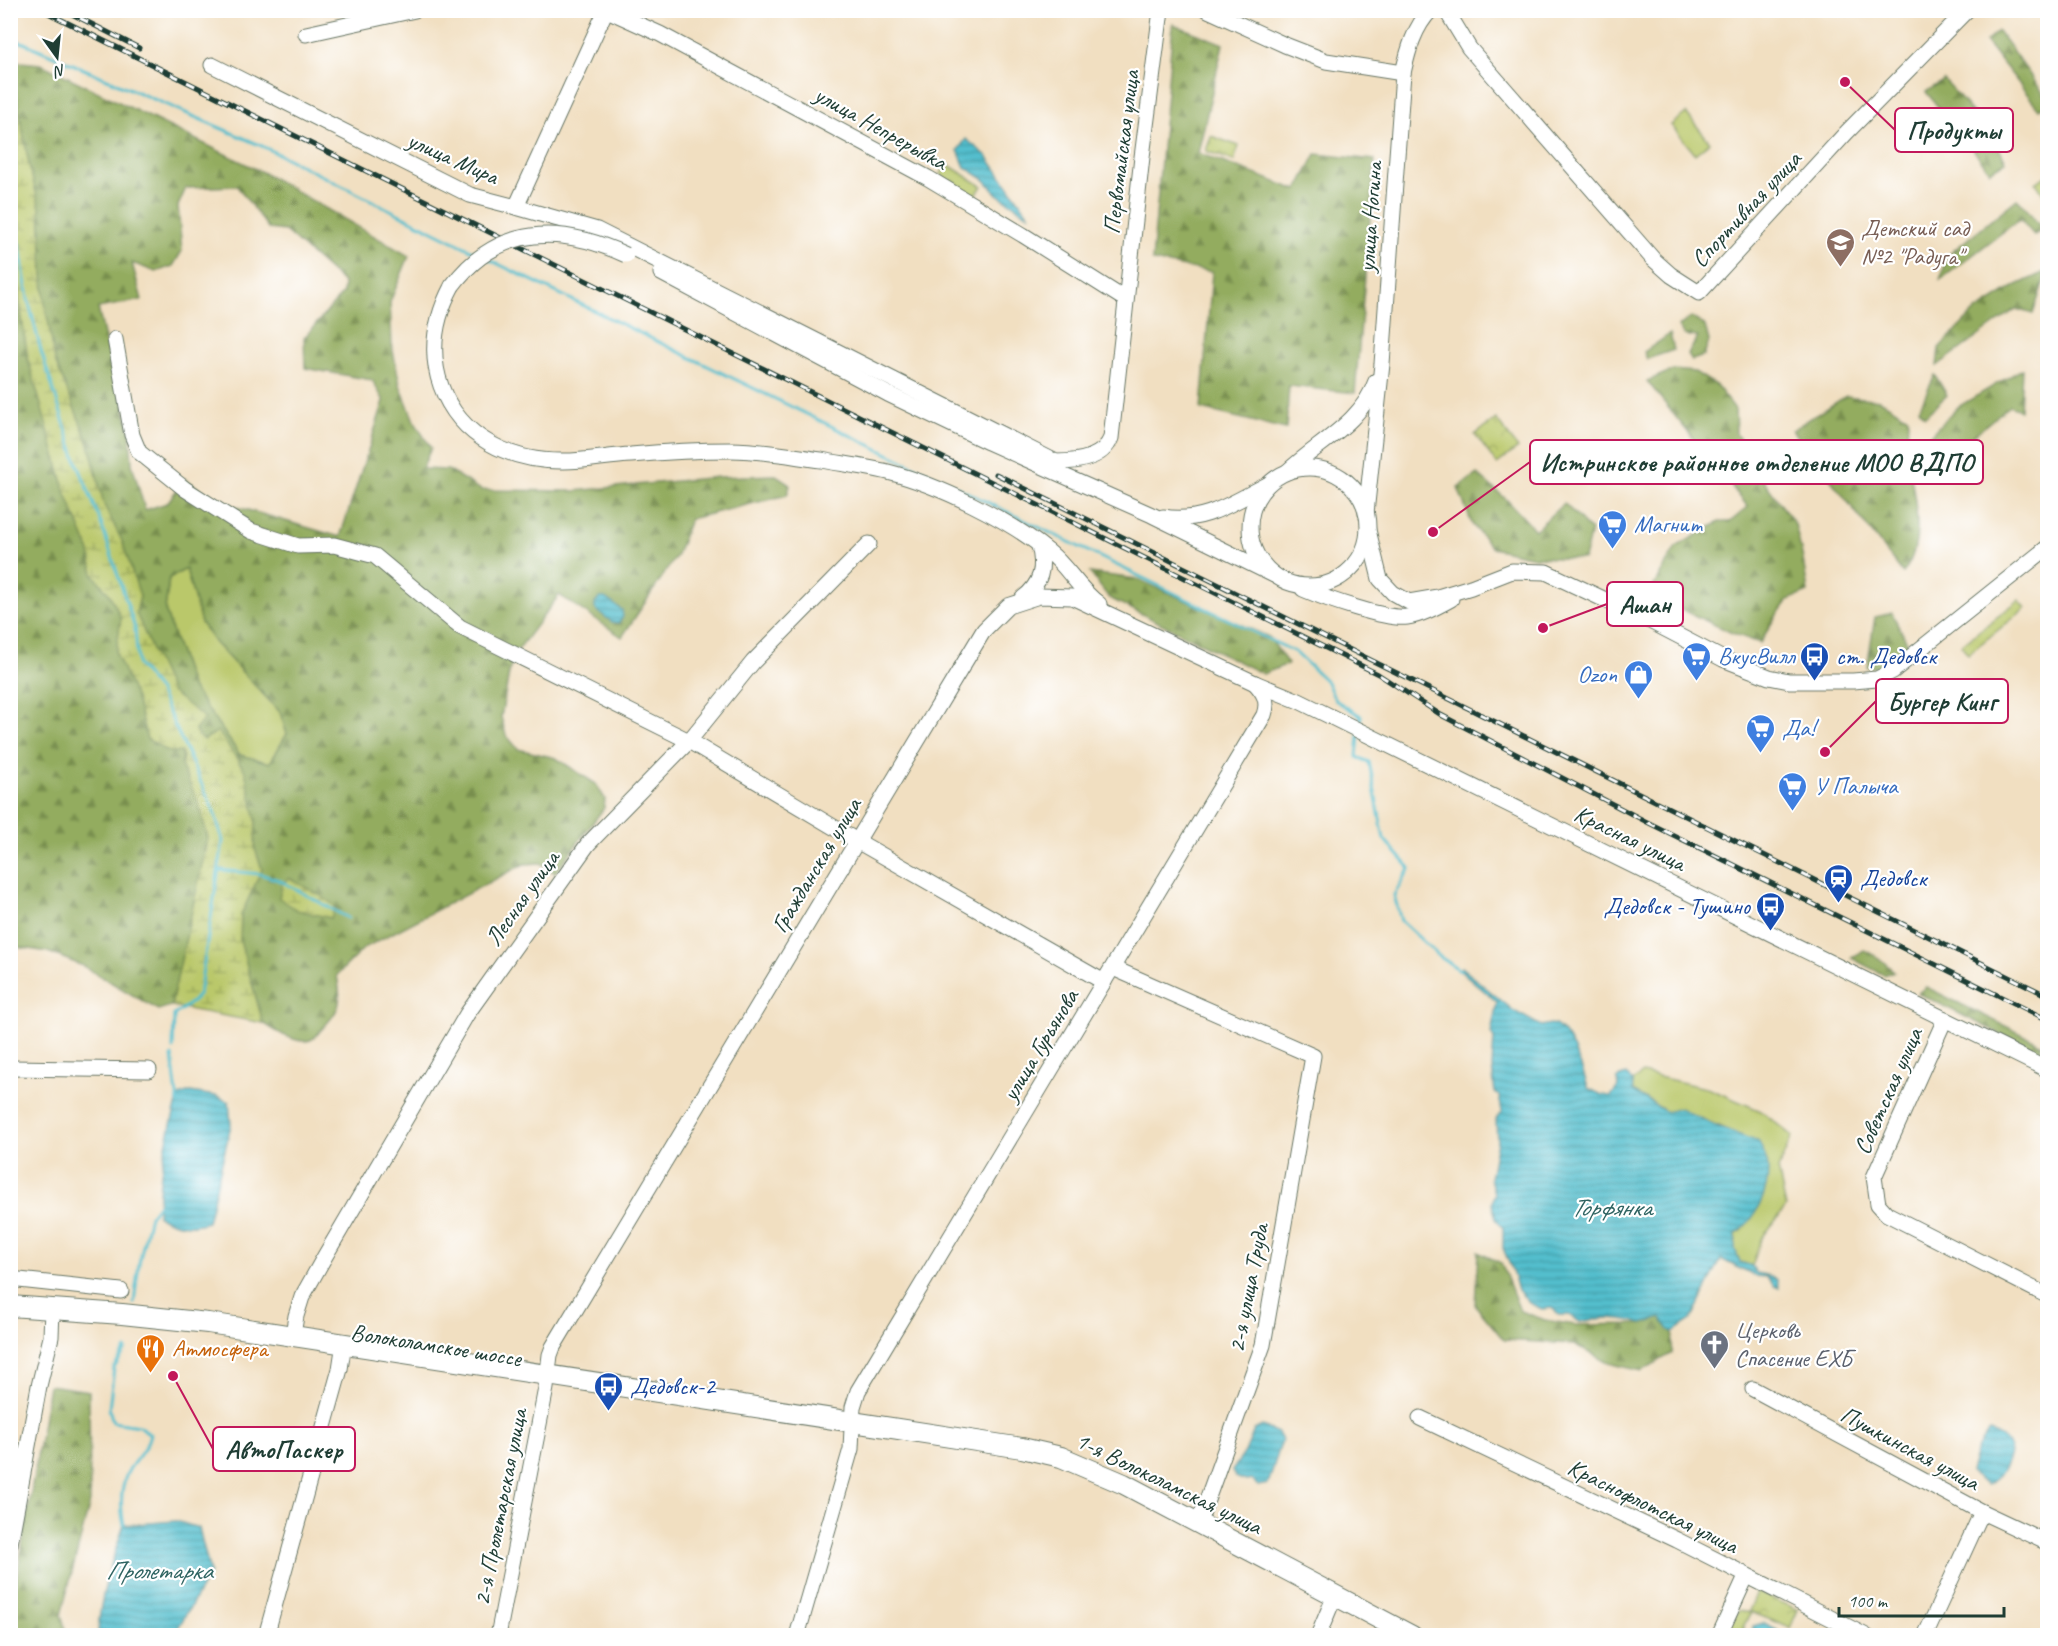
<svg xmlns="http://www.w3.org/2000/svg" width="2058" height="1646" font-family="Caveat,sans-serif">
<style>
.grass{fill:#bac86a;stroke:#6c824f;stroke-width:1.5}
.forest{fill:url(#forest-firs);stroke:#597449;stroke-width:1.5;fill-rule:evenodd}
.wetland{fill:url(#wetland-marsh);stroke:#6c824f;stroke-width:1.5}
.park{fill:url(#park-crowns);stroke:#6c824f;stroke-width:1.5}
.water{fill:url(#water-rules);stroke:#397e80;stroke-width:1.5}
.lines{fill:none;stroke-linecap:round;stroke-linejoin:round}
.stream{stroke:#53becd;stroke-width:3}
.minor-casing{stroke:#687665;stroke-width:17}
.major-casing{stroke:#687665;stroke-width:22}
.minor{stroke:#fff;stroke-width:15}
.major{stroke:#fff;stroke-width:20}
.rail-casing{stroke:#1f3d34;stroke-width:5}
.rail{stroke:#fff;stroke-width:3;stroke-dasharray:9;stroke-linecap:butt}
.minor-bridge-casing{stroke:#687665;stroke-width:17;stroke-linecap:butt}
.minor-bridge{stroke:#fff;stroke-width:15}
.labels{text-anchor:middle;dominant-baseline:central;stroke-width:4.5;stroke-linejoin:round;paint-order:stroke}
.street-label{font-size:24px;fill:#1f3d34;stroke:#fff}
.education-label{font-size:24px;fill:#785e54;stroke:#fff;text-anchor:start}
.shop-label{font-size:24px;fill:#366cbe;stroke:#fff;text-anchor:start}
.transit-label{font-size:24px;fill:#164399;stroke:#fff;text-anchor:start}
.worship-label{font-size:24px;fill:#5b616d;stroke:#fff;text-anchor:start}
.food-label{font-size:24px;fill:#c56008;stroke:#fff;text-anchor:start}
.water-label{font-size:26px;font-style:italic;fill:#2f6462;stroke:#fff}
.leader{fill:none;stroke:#c2185b;stroke-width:2}
.callout-dot{fill:#c2185b;stroke:#fff;stroke-width:2}
.callout{fill:#fff;stroke:#c2185b;stroke-width:2}
.callout-label{font-size:26px;text-anchor:middle;font-weight:bold;fill:#1f3d34}
</style>
<defs>
<pattern id="forest-firs" width="22" height="20" patternUnits="userSpaceOnUse" patternTransform="scale(1.5)"><rect width="22" height="20" fill="#93ac5e"/><path d="M5 1l3.5 6h-7zM16 11l3.5 6h-7z" fill="#778d4e"/></pattern>
<pattern id="wetland-marsh" width="20" height="14" patternUnits="userSpaceOnUse" patternTransform="scale(1.5)"><rect width="20" height="14" fill="#bac86a"/><path d="M1 5h8M5 5V1M11 12h8M15 12V8" fill="none" stroke="#97a458"/></pattern>
<pattern id="park-crowns" width="20" height="18" patternUnits="userSpaceOnUse" patternTransform="scale(1.5)"><rect width="20" height="18" fill="#bac86a"/><path d="M2 6a3 3 0 1 1 6 0M12 15a3 3 0 1 1 6 0" fill="none" stroke="#97a458"/></pattern>
<pattern id="water-rules" width="6" height="5" patternUnits="userSpaceOnUse" patternTransform="scale(1.5)"><rect width="6" height="5" fill="#53becd"/><path d="M0 2.5h6" fill="none" stroke="#449ca7"/></pattern>
</defs>
<rect width="100%" height="100%" fill="#fff"/>
<filter id="ink" filterUnits="userSpaceOnUse"><feTurbulence type="fractalNoise" baseFrequency=".0167" numOctaves="2"/><feDisplacementMap in="SourceGraphic" scale="12" xChannelSelector="R" yChannelSelector="G"/><feConvolveMatrix kernelMatrix="1 2 1 2 8 2 1 2 1" color-interpolation-filters="sRGB"/></filter>
<filter id="wash" filterUnits="userSpaceOnUse"><feTurbulence type="fractalNoise" baseFrequency=".008" numOctaves="4" result="noise"/><feDisplacementMap in="SourceGraphic" scale="24" xChannelSelector="R" yChannelSelector="G"/><feGaussianBlur stdDeviation="1.35" result="paint"/><feColorMatrix in="noise" values="0 0 0 0 0 0 0 0 0 0 0 0 0 0 0 0 0 1.4 0 .05"/><feComposite in="paint" operator="in"/></filter>
<g filter="url(#wash)">
<rect width="100%" height="100%" fill="#f1dfc1"/>
<g class="grass">
<polygon points="1686,113 1710,142 1695,154 1671,125"/>
<polygon points="2047,175 2047,199 2036,183"/>
<polygon points="186,569 201,623 215,643 280,712 287,734 270,763 240,755 191,686 165,610 169,578"/>
<polygon points="2019,600 2026,608 1968,654 1961,645"/>
<polygon points="1642,1073 1710,1089 1761,1111 1792,1136 1778,1169 1786,1207 1761,1239 1752,1266 1740,1262 1735,1249 1736,1234 1743,1230 1763,1154 1760,1144 1680,1109 1667,1112 1633,1091 1632,1082"/>
<polygon points="1738,1611 1751,1613 1744,1625 1744,1635 1726,1634"/>
</g>
<g class="forest">
<polygon points="1173,24 1223,44 1198,153 1297,190 1316,154 1375,160 1355,393 1289,386 1286,429 1201,409 1212,272 1152,261"/>
<polygon points="1998,31 2047,98 2047,104 2039,109 1986,42"/>
<path d="M10,61L41,64L262,172L409,256L390,302L392,346L400,385L414,421L431,448L422,469L448,470L481,490L574,491L718,477L776,475L787,482L790,486L787,495L690,519L677,555L622,637L559,595L517,651L510,668L501,717L506,735L518,749L556,758L596,784L605,799L604,808L555,873L540,863L524,864L364,948L337,975C342,1005 341,1008 321,1030C317,1035 313,1041 306,1041C293,1042 273,1030 263,1023L240,941L241,915L262,869L255,849L256,820L230,751L218,732L204,740L198,736L195,730L204,718L171,692L153,653L136,613L140,596L122,541L104,505L89,444L55,361L44,298L40,208L29,165L13,86ZM237,186L269,229L285,231L344,283L343,293L304,338L305,368L372,380L384,401L340,537L217,501L185,479L167,503L145,510L132,464L130,433L120,385L109,356L98,308L142,300L132,263L156,272L173,266L182,251L178,206L186,188ZM186,569L201,623L215,643L280,712L287,734L270,763L240,755L191,686L165,610L169,578Z"/>
<polygon points="1944,80 1989,131 2006,161 1990,171 1926,92"/>
<polygon points="2017,199 2026,208 2043,230 2034,235 2020,219 1940,280 1948,255"/>
<polygon points="10,243 28,359 66,494 90,552 93,574 110,595 121,618 116,653 136,698 147,739 169,752 181,752 183,757 181,765 198,802 208,838 171,1006 158,1010 83,966 48,952 11,946"/>
<polygon points="2047,271 2033,314 2016,309 1937,366 1939,348 1973,313 2017,285"/>
<polygon points="1691,317 1705,326 1709,341 1704,356 1692,360 1688,354 1698,337 1684,335 1678,327"/>
<polygon points="1670,334 1674,350 1647,359 1644,352"/>
<polygon points="2022,369 2020,410 2009,406 1924,476 1915,451 1956,408"/>
<polygon points="1673,370 1695,372 1717,386 1735,409 1736,434 1756,462 1764,481 1795,524 1803,559 1808,592 1788,600 1774,619 1760,643 1732,633 1649,594 1676,547 1719,522 1730,522 1748,507 1647,381"/>
<polygon points="1935,375 1947,395 1925,416 1919,409"/>
<path d="M1846,396L1880,400L1908,417C1908,426 1907,436 1907,445C1909,486 1931,536 1903,573L1792,430Z"/>
<polygon points="1477,474 1506,499 1535,530 1564,503 1591,531 1584,559 1534,557 1492,548 1472,524 1458,488"/>
<polygon points="1090,573 1137,579 1269,637 1288,664 1263,674 1109,598"/>
<path d="M1892,613L1912,652C1897,662 1885,669 1867,667L1875,617Z"/>
<polygon points="1864,950 1879,958 1894,971 1884,975 1851,958"/>
<polygon points="1926,987 2042,1044 2040,1054 1918,993"/>
<polygon points="1478,1252 1501,1263 1520,1311 1545,1320 1575,1325 1642,1324 1661,1317 1669,1329 1673,1332 1672,1353 1642,1371 1608,1363 1574,1344 1504,1340 1475,1305"/>
<polygon points="49,1385 89,1391 90,1502 61,1615 67,1635 11,1635 11,1612"/>
</g>
<g class="wetland">
<polygon points="11,67 29,165 40,208 44,297 55,361 89,444 104,505 122,541 140,596 136,613 153,653 171,692 205,718 195,730 198,736 204,740 218,731 245,771 256,820 255,849 262,869 241,915 240,941 263,1023 171,1006 208,838 198,802 181,765 183,757 181,752 169,752 147,739 136,698 116,653 121,618 110,595 93,574 90,552 66,494 28,359 11,243"/>
<polygon points="289,878 321,896 335,906 331,918 297,910 279,898 282,884"/>
</g>
<g class="park">
<polygon points="1211,136 1239,146 1234,161 1206,151"/>
<polygon points="947,164 982,186 975,197 940,175"/>
<polygon points="1496,419 1518,448 1497,464 1475,435"/>
<polygon points="1757,1592 1798,1610 1790,1628 1749,1611"/>
</g>
<g class="water">
<polygon points="966,139 987,156 1030,216 997,194 985,180 965,167 958,150"/>
<polygon points="600,598 605,598 622,610 623,617 619,623 612,622 595,609 595,603"/>
<path d="M1461,967L1514,1011L1541,1026C1546,1025 1550,1023 1555,1025C1570,1033 1584,1072 1588,1088L1602,1095L1611,1096L1618,1087L1617,1079L1627,1074L1632,1082L1633,1091L1666,1112L1680,1108L1718,1127L1759,1142C1762,1150 1768,1160 1768,1168C1769,1191 1755,1222 1736,1234L1735,1249L1740,1262L1752,1266L1756,1273L1771,1276L1777,1280L1779,1288L1774,1286L1767,1277L1754,1276L1721,1259L1691,1320L1673,1332L1669,1330L1661,1318L1642,1324C1620,1316 1603,1317 1580,1322L1569,1315H1559L1552,1308L1542,1309L1529,1303L1518,1290L1512,1270L1503,1248V1228L1496,1219L1492,1204L1494,1193L1490,1178L1497,1142L1496,1119L1502,1111L1499,1096L1495,1093L1492,1067L1494,1039L1491,1033L1497,1002L1460,970Z"/>
<path d="M190,1092L216,1096L229,1102L231,1125L208,1222C188,1228 176,1225 158,1216C158,1174 167,1136 179,1096Z"/>
<polygon points="1262,1426 1278,1433 1282,1440 1268,1484 1258,1486 1252,1480 1246,1481 1235,1477 1232,1471 1245,1452 1254,1430"/>
<path d="M1990,1431C1997,1435 2005,1438 2009,1446C2014,1456 1997,1482 1987,1485L1970,1473C1973,1459 1979,1441 1990,1431Z"/>
<path d="M176,1521L199,1528L210,1573L174,1635H98C99,1598 112,1560 124,1525Z"/>
<polygon points="1763,1623 1776,1629 1781,1635 1754,1635 1753,1626"/>
</g>
<g class="lines">
<g class="stream">
<polyline points="10,37 262,146 477,253"/>
<polyline points="10,183 28,299 41,351 75,457 100,520 135,628 138,665 159,691 214,811 223,841 199,994 192,1002 174,1015 173,1049"/>
<polyline points="488,259 1295,652 1327,682 1335,700 1361,716 1360,726"/>
<polyline points="1359,735 1357,757 1369,762 1384,839 1410,868 1394,895 1401,921 1440,957 1460,970"/>
<polyline points="219,870 260,874 279,880 348,918"/>
<polyline points="172,1056 178,1103"/>
<polyline points="134,1303 139,1263 147,1228 150,1216 159,1204"/>
<path d="M124,1525C120,1507 120,1484 130,1468C139,1455 146,1450 150,1434L139,1426L113,1422L109,1409L114,1368L126,1349"/>
</g>
</g>
</g>
<g filter="url(#ink)">
<g class="lines">
<defs>
<g id="minor">
<polyline points="607,10 660,34 928,178 1023,235 1126,300"/>
<polyline points="1208,10 1285,45 1326,61 1403,73"/>
<polyline points="1446,10 1469,48 1653,259 1671,275 1699,293 1847,132 1967,10"/>
<polyline points="306,34 415,10"/>
<polyline points="212,65 470,195 516,207 606,10"/>
<path d="M516,207L597,230L1056,462C1077,462 1103,459 1111,438L1142,157L1161,10"/>
<polyline points="661,273 888,394 988,442 1152,515 1274,575"/>
<path d="M452,286C435,318 429,352 441,386C460,438 511,462 564,461C587,461 609,456 631,455C664,452 698,450 731,450C761,450 791,456 821,460C843,464 866,467 888,472C939,485 1008,519 1049,552C1068,567 1079,590 1099,604"/>
<polyline points="115,339 132,435 139,452 185,489 251,531 298,546 334,545 375,556 460,627 689,741 857,841 1104,982"/>
<circle cx="1309" cy="527" r="59"/>
<path d="M1287,472C1318,442 1361,424 1376,381"/>
<path d="M1366,513L1382,364L1403,73C1408,51 1414,27 1431,10"/>
<path d="M1163,517C1204,524 1233,502 1267,485"/>
<polyline points="1368,530 1380,579 1393,593 1409,602 1438,597 1471,587 1512,571 1546,572 1650,621 1723,659 1769,677 1789,681 1853,681 1877,679 1893,671 1919,650 2048,547"/>
<path d="M1303,589C1324,598 1386,620 1407,617C1422,615 1438,606 1451,599"/>
<path d="M1023,598C1041,584 1045,568 1039,546"/>
<polyline points="1113,968 1313,1056 1263,1345 1199,1522"/>
<polyline points="1945,1019 1874,1177 1878,1204 1887,1214 2048,1296"/>
<polyline points="10,1068 149,1070"/>
<polyline points="10,1279 121,1291"/>
<polyline points="293,1335 296,1316 302,1297 325,1256 467,1014 588,844 689,741 753,662 869,544"/>
<polyline points="1753,1389 1982,1512 2048,1543"/>
<polyline points="1420,1418 1677,1540 1866,1636"/>
<polyline points="10,1544 39,1386 51,1337 52,1309"/>
<polyline points="266,1636 340,1369 344,1343"/>
<polyline points="498,1636 546,1388 550,1355 553,1347 984,630 1008,606 1039,596 1072,597 1255,683 1299,701 2048,1070"/>
<path d="M797,1636L851,1449L853,1407L858,1391L1264,715C1269,701 1264,693 1255,683"/>
<polyline points="1318,1636 1335,1595"/>
<polyline points="1719,1636 1746,1577"/>
<polyline points="1925,1636 1982,1512"/>
</g>
<polyline id="major" points="10,1306 122,1314 208,1323 1022,1448 1061,1457 1124,1484 1412,1636"/>
</defs>
<use href="#minor" class="minor-casing"/>
<use href="#major" class="major-casing"/>
<use href="#minor" class="minor"/>
<use href="#major" class="major"/>
<defs>
<g id="rail">
<polyline points="42,10 1378,674 1441,715 1647,822 2048,1020"/>
<polyline points="64,10 139,48"/>
<polyline points="996,474 2048,996"/>
</g>
</defs>
<use href="#rail" class="rail-casing"/>
<use href="#rail" class="rail"/>
<defs>
<path id="minor-bridge" d="M452,286C498,224 561,225 626,255"/>
</defs>
<use href="#minor-bridge" class="minor-bridge-casing"/>
<use href="#minor-bridge" class="minor-bridge"/>
</g>
</g>
<defs>
<symbol id="school-pin" viewBox="-11 -11 22 30"><path d="M0 17L-7.5 6A9.5 9.5 0 1 1 7.5 6Z" fill="#8d6e63" stroke="#fff"/><path d="M0-5L7-2L0 1L-7-2ZM-4 1L0 2.5L4 1V4Q0 6-4 4Z" fill="#fff"/></symbol>
<symbol id="supermarket-pin" viewBox="-11 -11 22 30"><path d="M0 17L-7.5 6A9.5 9.5 0 1 1 7.5 6Z" fill="#3f7fe0" stroke="#fff"/><path d="M-6-5.5h2.5l.6 2H6L4.5 2H-2.5L-4.4-4H-6ZM-1.5 3.2a1.3 1.3 0 1 0 .1 0ZM3 3.2a1.3 1.3 0 1 0 .1 0Z" fill="#fff"/></symbol>
<symbol id="bus-pin" viewBox="-11 -11 22 30"><path d="M0 17L-7.5 6A9.5 9.5 0 1 1 7.5 6Z" fill="#1a4fb4" stroke="#fff"/><path d="M-5-6H5V4H4V6H2V4H-2V6H-4V4H-5ZM-3.5-4V0h7V-4ZM-3.5 1.2v1.5H-2V1.2ZM2 1.2v1.5H3.5V1.2Z" fill="#fff"/></symbol>
<symbol id="shop-pin" viewBox="-11 -11 22 30"><path d="M0 17L-7.5 6A9.5 9.5 0 1 1 7.5 6Z" fill="#3f7fe0" stroke="#fff"/><path d="M-5-2.5h2.3a2.7 3.5 0 0 1 5.4 0H5L5.5 6h-11ZM-1.5-2.5h3a1.5 2.3 0 0 0-3 0Z" fill="#fff"/></symbol>
<symbol id="station-pin" viewBox="-11 -11 22 30"><path d="M0 17L-7.5 6A9.5 9.5 0 1 1 7.5 6Z" fill="#1a4fb4" stroke="#fff"/><path d="M-3-6H3Q5-6 5-4V2Q5 4 3 4L4.5 6H3L1.5 4h-3L-3 6H-4.5L-3 4Q-5 4-5 2V-4Q-5-6-3-6ZM-3.5-4v3h7v-3ZM-3.5 1v1.5H-2V1ZM2 1v1.5H3.5V1Z" fill="#fff"/></symbol>
<symbol id="church-pin" viewBox="-11 -11 22 30"><path d="M0 17L-7.5 6A9.5 9.5 0 1 1 7.5 6Z" fill="#6b7280" stroke="#fff"/><path d="M-1.2-6h2.4v3.5h3.3v2.4h-3.3V6h-2.4V-.1h-3.3v-2.4h3.3Z" fill="#fff"/></symbol>
<symbol id="restaurant-pin" viewBox="-11 -11 22 30"><path d="M0 17L-7.5 6A9.5 9.5 0 1 1 7.5 6Z" fill="#e8710a" stroke="#fff"/><path d="M-5-6h1v4h1v-4h1v4h1v-4h1v5L-1.5 .5V6h-2V.5L-5-1ZM5-6V6H3V1.5H1.5Q1.5-4 5-6Z" fill="#fff"/></symbol>
</defs>
<g fill-rule="evenodd">
<use href="#school-pin" x="1824" y="226" width="33" height="45"/>
<use href="#supermarket-pin" x="1596" y="508" width="33" height="45"/>
<use href="#supermarket-pin" x="1680" y="640" width="33" height="45"/>
<use href="#bus-pin" x="1798" y="640" width="33" height="45"/>
<use href="#shop-pin" x="1622" y="658" width="33" height="45"/>
<use href="#supermarket-pin" x="1744" y="712" width="33" height="45"/>
<use href="#supermarket-pin" x="1776" y="770" width="33" height="45"/>
<use href="#station-pin" x="1822" y="862" width="33" height="45"/>
<use href="#bus-pin" x="1754" y="890" width="33" height="45"/>
<use href="#church-pin" x="1698" y="1328" width="33" height="45"/>
<use href="#restaurant-pin" x="134" y="1332" width="33" height="45"/>
<use href="#bus-pin" x="592" y="1370" width="33" height="45"/>
</g>
<g class="labels">
<g class="street-label">
<text transform="translate(881 128) rotate(29)">улица Непрерывка</text>
<text transform="translate(1121 152) rotate(-83)">Первомайская улица</text>
<text transform="translate(453 158) rotate(24)">улица Мира</text>
<text transform="translate(1746 209) rotate(-47)">Спортивная улица</text>
<text transform="translate(1370 217) rotate(-86)">улица Ногина</text>
<text transform="translate(1630 838) rotate(26)">Красная улица</text>
<text transform="translate(816 865) rotate(-59)">Гражданская улица</text>
<text transform="translate(522 898) rotate(-55)">Лесная улица</text>
<text transform="translate(1040 1045) rotate(-59)">улица Гурьянова</text>
<text transform="translate(1888 1091) rotate(-66)">Советская улица</text>
<text transform="translate(1248 1288) rotate(-79)">2-я улица Труда</text>
<text transform="translate(436 1345) rotate(9)">Волоколамское шоссе</text>
<text transform="translate(1910 1448) rotate(28)">Пушкинская улица</text>
<text transform="translate(1169 1483) rotate(26)">1-я Волоколамская улица</text>
<text transform="translate(1653 1506) rotate(26)">Краснофлотская улица</text>
<text transform="translate(500 1507) rotate(-79)">2-я Пролетарская улица</text>
</g>
<g class="education-label">
<text x="1861" y="228">Детский сад<tspan x="1861" dy="28">№2 "Радуга"</tspan></text>
</g>
<g class="shop-label">
<text x="1634" y="524">Магнит</text>
<text x="1718" y="656">ВкусВилл</text>
<text x="1617" y="674" text-anchor="end">Ozon</text>
<text x="1782" y="728">Да!</text>
<text x="1814" y="786">У Палыча</text>
</g>
<g class="transit-label">
<text x="1836" y="656">ст. Дедовск</text>
<text x="1860" y="878">Дедовск</text>
<text x="1750" y="906" text-anchor="end">Дедовск - Тушино</text>
<text x="630" y="1386">Дедовск-2</text>
</g>
<g class="worship-label">
<text x="1735" y="1330">Церковь<tspan x="1735" dy="28">Спасение ЕХБ</tspan></text>
</g>
<g class="food-label">
<text x="172" y="1348">Атмосфера</text>
</g>
<g class="water-label">
<text x="1611" y="1207">Торфянка</text>
<text x="159" y="1570">Пролетарка</text>
</g>
</g>
<path class="leader" d="M1845 82L1895 130M1433 532L1530 462M1543 628L1607 604M1825 752L1876 701M173 1376L213 1449"/>
<g class="callout-dot">
<circle cx="1845" cy="82" r="6"/>
<circle cx="1433" cy="532" r="6"/>
<circle cx="1543" cy="628" r="6"/>
<circle cx="1825" cy="752" r="6"/>
<circle cx="173" cy="1376" r="6"/>
</g>
<g class="callout">
<rect x="1895" y="108" width="118" height="44" rx="6"/>
<rect x="1530" y="440" width="453" height="44" rx="6"/>
<rect x="1607" y="582" width="76" height="44" rx="6"/>
<rect x="1876" y="679" width="132" height="44" rx="6"/>
<rect x="213" y="1427" width="142" height="44" rx="6"/>
</g>
<g class="callout-label">
<text x="1954" y="139">Продукты</text>
<text x="1757" y="471">Истринское районное отделение МОО ВДПО</text>
<text x="1645" y="613">Ашан</text>
<text x="1942" y="710">Бургер Кинг</text>
<text x="284" y="1458">АвтоПаскер</text>
</g>
<rect width="2058" height="1646" fill="none" stroke="#fff" stroke-width="36"/>
<g transform="translate(57 57) rotate(165)" stroke="#ffffff" stroke-width="4.5" paint-order="stroke">
<path d="M0-4.5L10 22L0 15L-10 22Z" fill="#1f3d34"/>
<text y="-9" font-size="16" font-weight="bold" text-anchor="middle" fill="#1f3d34">N</text>
</g>
<path d="M1839 1607v9h165v-9" fill="none" stroke="#1f3d34" stroke-width="3"/>
<text x="1848" y="1607" font-size="18" fill="#1f3d34" stroke="#ffffff" stroke-width="4.5" paint-order="stroke">100 m</text>
</svg>
